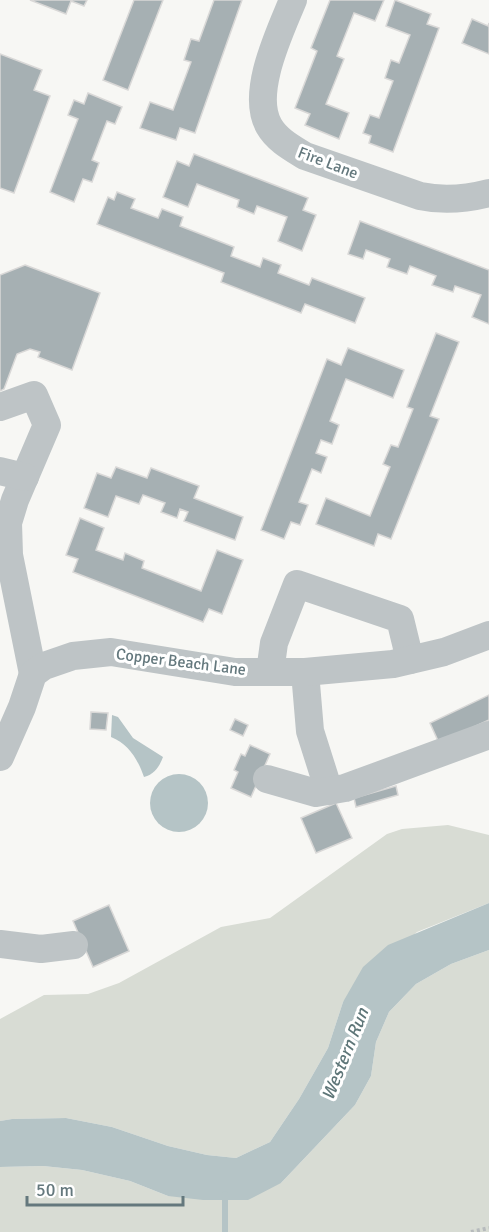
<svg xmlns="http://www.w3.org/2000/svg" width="489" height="1232" font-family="Signika,sans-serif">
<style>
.green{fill:#d8dcd4}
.water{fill:#b5c4c6}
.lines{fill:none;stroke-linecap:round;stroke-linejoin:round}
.stream{stroke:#b5c4c6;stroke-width:6}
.building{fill:#a6b0b3;stroke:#d9d8d7;stroke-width:1.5}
.path{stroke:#b7bbbd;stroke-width:4;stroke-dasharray:3 3;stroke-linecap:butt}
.minor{stroke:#bec4c6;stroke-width:28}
.labels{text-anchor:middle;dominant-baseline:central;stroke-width:6;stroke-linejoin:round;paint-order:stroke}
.street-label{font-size:16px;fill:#64787d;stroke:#fff}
.water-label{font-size:18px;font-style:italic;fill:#5e7678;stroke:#fff}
</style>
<rect width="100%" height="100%" fill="#f7f7f4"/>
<g class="green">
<polygon points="448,825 489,835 489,903 417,932 343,1002 328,1048 299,1099 270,1142 236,1158 207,1155 168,1146 112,1127 66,1118 12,1119 0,1121 0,1019 44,995 88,994 119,983 221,927 270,918 387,834 402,829"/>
<polygon points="489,950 489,1232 0,1232 0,1167 43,1166 82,1170 130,1181 168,1196 281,1183 355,1105 371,1076 376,1042 389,1012 416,984 451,964"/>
</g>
<g class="water">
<path d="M112,715L118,717L133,738L163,757C159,767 155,774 144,777C138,760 129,744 111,737Z"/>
<circle cx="179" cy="803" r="29"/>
<polygon points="489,903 489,950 451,964 416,984 389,1012 376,1042 371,1076 355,1105 281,1183 248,1200 203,1200 168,1196 130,1181 82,1170 43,1166 0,1167 0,1121 12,1119 66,1118 112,1127 168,1146 207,1155 236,1158 270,1142 299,1099 328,1048 343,1002 363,967 388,945"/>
</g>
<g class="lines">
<polyline class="stream" points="225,1194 225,1232"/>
</g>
<g class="building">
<polygon points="30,0 87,0 84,6 71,1 66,14"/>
<polygon points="134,0 163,0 128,90 103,80"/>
<polygon points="214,0 242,0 195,133 180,128 176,140 140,128 150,102 173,110 191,62 184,60 191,39 199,41"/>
<polygon points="330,0 384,0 375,21 354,13 337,56 344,59 326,104 349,113 339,139 305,125 310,114 295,108 317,51 311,48"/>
<polygon points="395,0 431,14 427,24 439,28 393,152 369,143 371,136 363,133 370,115 379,118 393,81 385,78 391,60 399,63 410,35 386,26"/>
<polygon points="472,19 488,26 489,23 489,54 462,43"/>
<polygon points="0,54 42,70 34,90 50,96 14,193 0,188"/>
<polygon points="88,93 122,107 115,124 107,121 92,160 99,163 92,182 83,179 74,202 50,192 78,119 68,115 74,100 84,104"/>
<polygon points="194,154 308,198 303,210 316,215 302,251 278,241 287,217 257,206 254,214 237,207 239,200 197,184 188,207 163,197 177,161 189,166"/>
<polygon points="117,192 135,199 131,208 158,218 162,209 183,217 180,226 234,247 231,256 260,267 263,258 281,265 278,273 309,285 312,278 365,298 355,323 305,304 301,313 221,282 224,273 97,224 108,197 114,200"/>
<polygon points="360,221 489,270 489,324 472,317 481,295 455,286 453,292 432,285 436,276 410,266 407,274 387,267 390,259 366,250 363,259 348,254"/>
<polygon points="25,265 100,293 72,370 38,357 40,352 30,349 17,354 4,389 0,391 0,275"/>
<polygon points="436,333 459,342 430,416 439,419 391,539 378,534 374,546 316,524 326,498 370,516 390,467 383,464 391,445 398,447 413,409 407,407"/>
<polygon points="348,348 404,370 393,398 346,379 330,421 339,425 332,444 321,440 316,453 327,457 321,473 312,469 299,502 308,505 300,525 291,522 284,539 261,530 327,359 341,365"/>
<polygon points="116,467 147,478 151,468 199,486 194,498 243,517 235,540 184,521 188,512 180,509 177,518 161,512 165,503 143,495 139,504 116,496 108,517 84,508 97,473 111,478"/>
<polygon points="80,518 104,528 96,550 123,560 125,553 144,561 142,568 201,591 217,550 243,560 222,614 209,609 203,622 73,572 78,559 66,555"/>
<polygon points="489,695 489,720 439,743 430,723"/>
<polygon points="91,712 108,713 106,730 90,729"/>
<polygon points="235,719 248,725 243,736 230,730"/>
<polygon points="250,745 270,754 251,797 231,788 238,772 234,770 241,754 245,756"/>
<polygon points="396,786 398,795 356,807 354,798"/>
<polygon points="336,803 352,838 316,853 301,818"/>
<polygon points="109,905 129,951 93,967 73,921"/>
</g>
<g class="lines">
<polyline class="path" points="471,1232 489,1228"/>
<g class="minor">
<path d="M293,0C280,32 250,93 269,126C277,140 292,148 305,156L420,196C443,201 466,199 489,193"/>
<polyline points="0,407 34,395 47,425 15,500 8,523 9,555 33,674"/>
<polyline points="0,471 25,477"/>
<polyline points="270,672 274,643 297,584 400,619 410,660"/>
<polyline points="305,672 310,731 329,791"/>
<polyline points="0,757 22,707 33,674 44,666 73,656 111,652 235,672 305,672 393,664 444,652 489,635"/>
<polyline points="267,779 316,793 345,788 489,735"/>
<polyline points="0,944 41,949 74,945"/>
</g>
</g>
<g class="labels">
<g class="street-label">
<text transform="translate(328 163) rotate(21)">Fire Lane</text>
<text transform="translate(181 662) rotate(7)">Copper Beach Lane</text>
</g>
<g class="water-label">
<text transform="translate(345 1054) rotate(-68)">Western Run</text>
</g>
</g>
<path d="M27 1196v9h156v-9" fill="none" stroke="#64787d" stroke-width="3"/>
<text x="36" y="1196" font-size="18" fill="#64787d" stroke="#ffffff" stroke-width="4.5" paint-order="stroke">50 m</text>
</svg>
